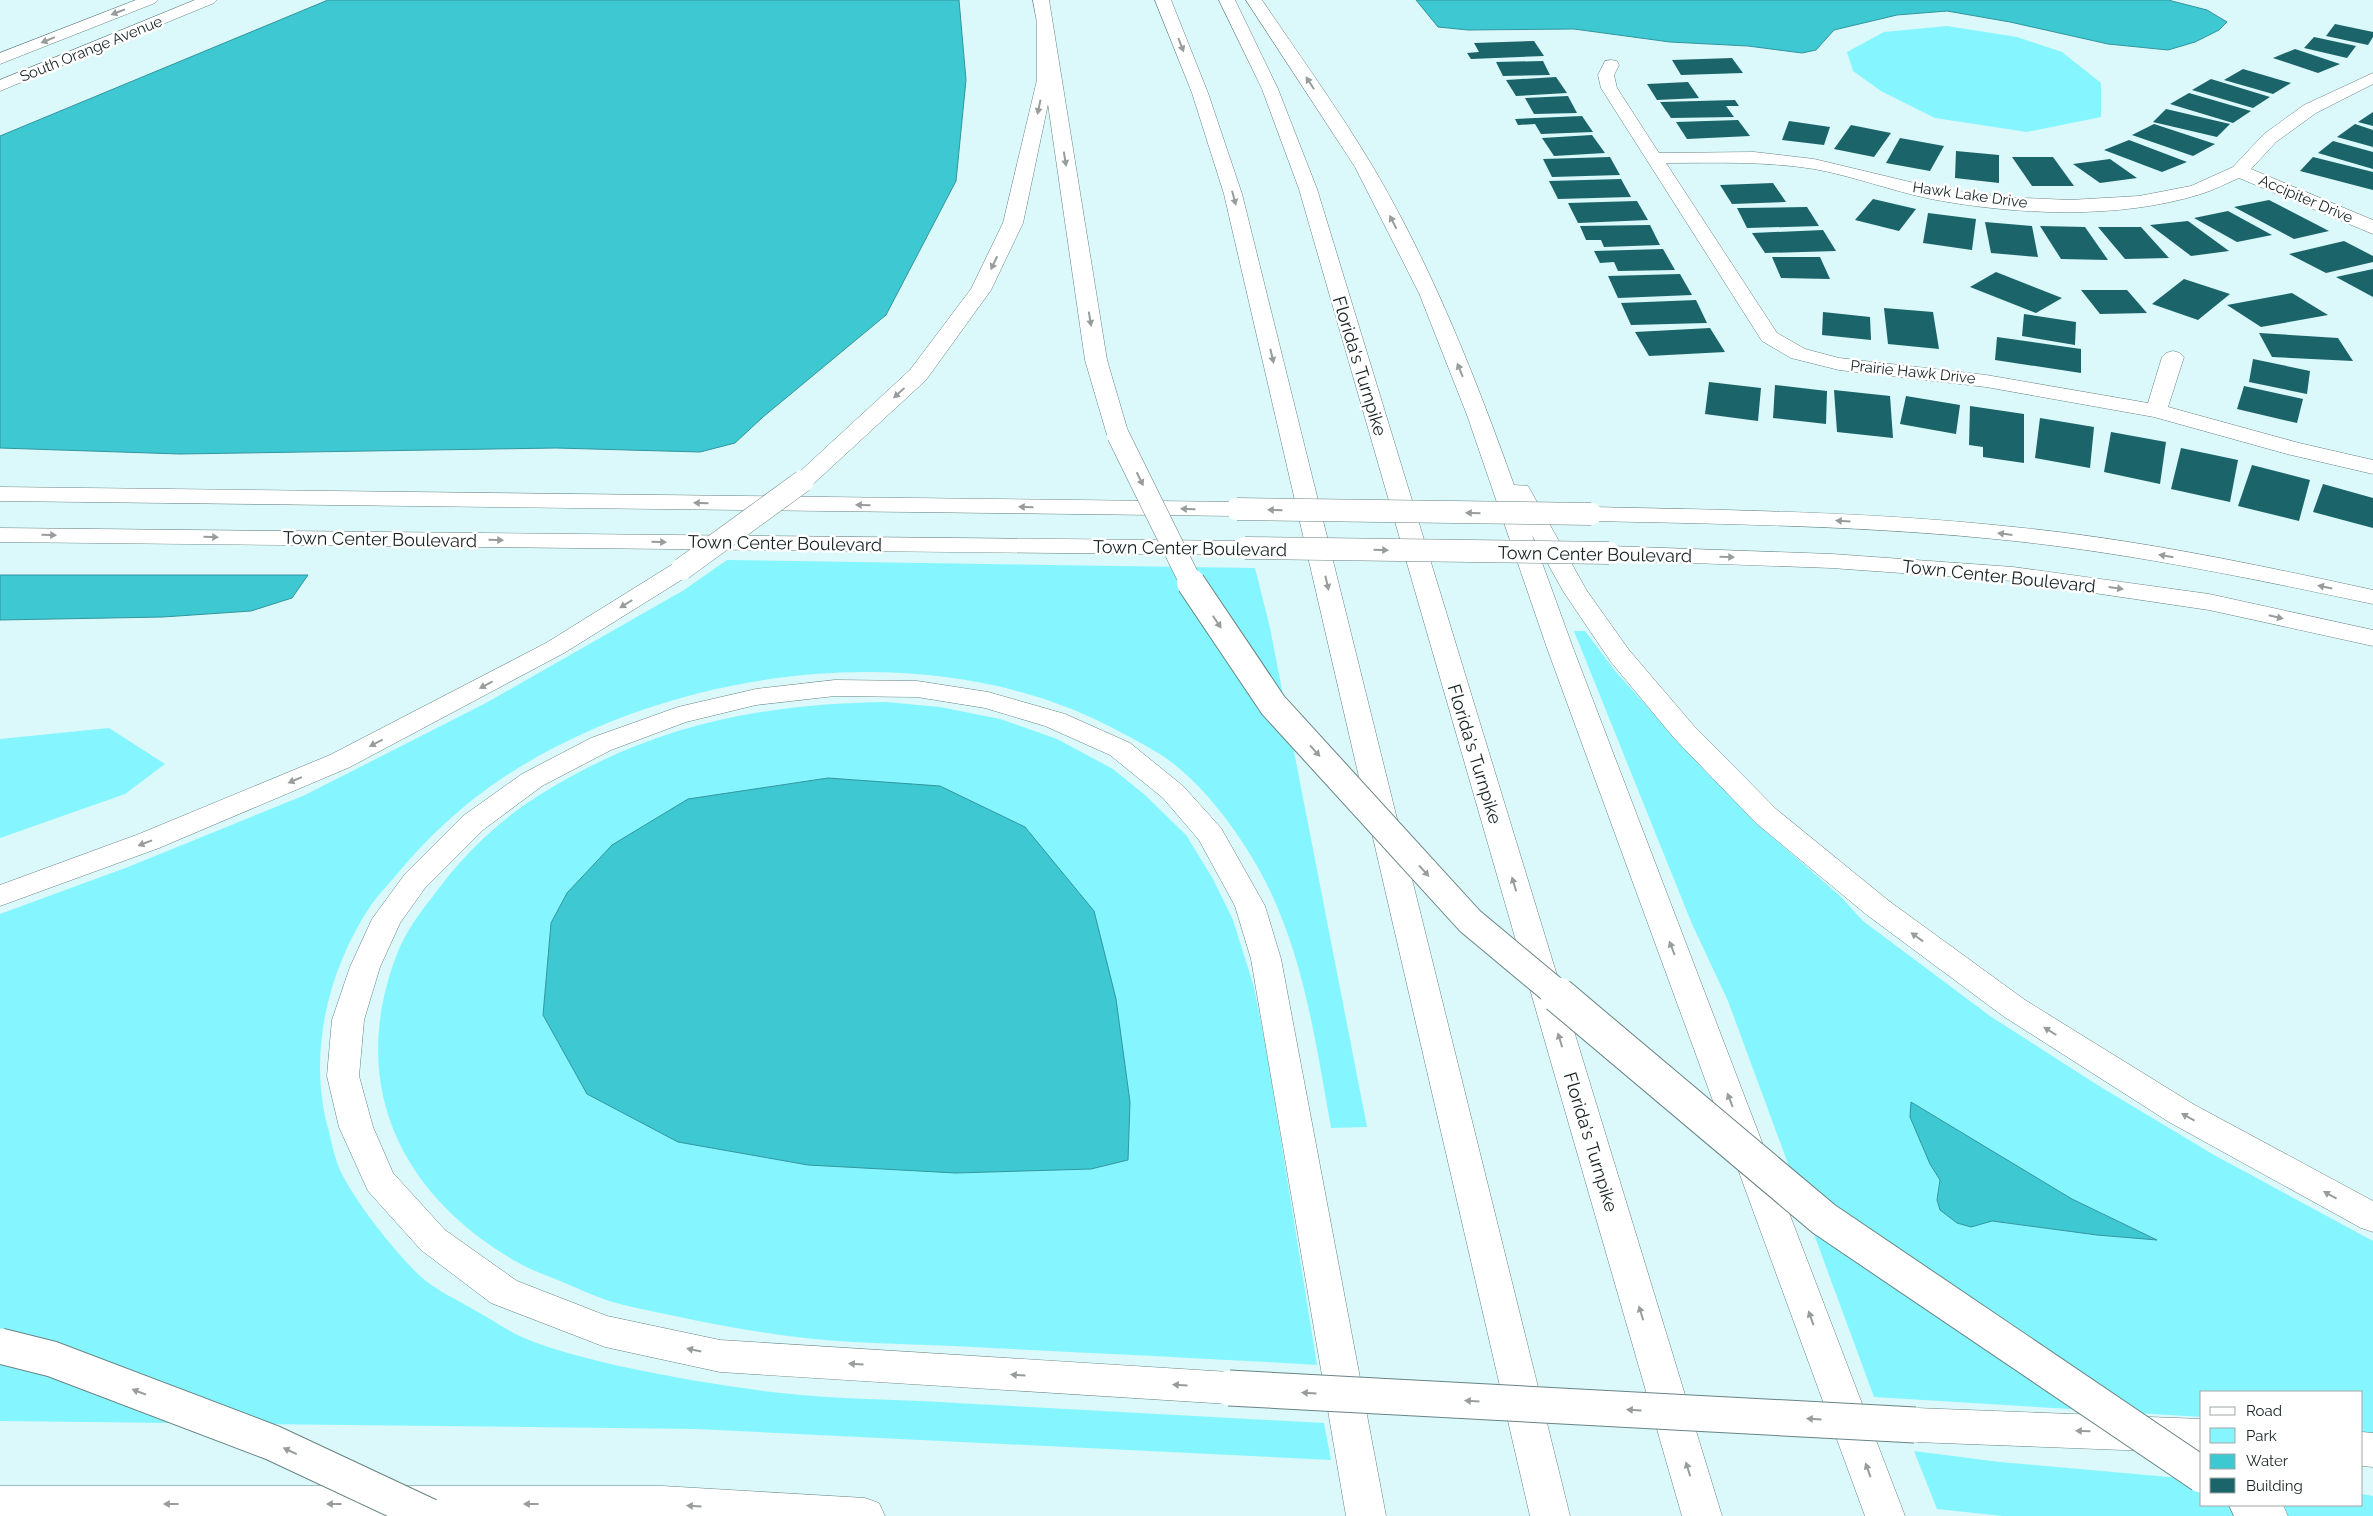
<svg xmlns="http://www.w3.org/2000/svg" width="2373" height="1516" font-family="Raleway,sans-serif">
<style>
.green{fill:#85f6ff;fill-rule:evenodd}
.water{fill:#3dc8d2;stroke:#32969e}
.building{fill:#1b6469}
.lines{fill:none;stroke-linecap:round;stroke-linejoin:round}
.minor-casing{stroke:#698384;stroke-width:1}
.major-casing{stroke:#698384;stroke-width:1}
.highway-casing{stroke:#698384;stroke-width:1}
.minor{fill:#fff;fill-rule:evenodd}
.major{fill:#fff;fill-rule:evenodd}
.highway{fill:#fff;fill-rule:evenodd}
.major-bridge-casing{stroke:#698384;stroke-width:23;stroke-linecap:butt}
.highway-bridge-far2-casing{stroke:#698384;stroke-width:23;stroke-linecap:butt}
.highway-bridge-far1-casing{stroke:#698384;stroke-width:30;stroke-linecap:butt}
.highway-bridge-casing{stroke:#698384;stroke-width:37;stroke-linecap:butt}
.major-bridge{stroke:#fff;stroke-width:22}
.highway-bridge-far2{stroke:#fff;stroke-width:22}
.highway-bridge-far1{stroke:#fff;stroke-width:28}
.highway-bridge{stroke:#fff;stroke-width:35}
.oneway{fill:#989c9c}
.labels{text-anchor:middle;dominant-baseline:central;stroke-width:5;stroke-linejoin:round;paint-order:stroke}
.far-street-label{font-size:15px;fill:#192324;stroke:#fefffe}
.street-label{font-size:18px;fill:#192324;stroke:#fefffe}
</style>
<rect width="100%" height="100%" fill="#dbf8fa"/>
<g class="green">
<polygon points="1947,26 2017,37 2062,52 2101,83 2101,117 2027,132 1935,118 1881,91 1853,71 1847,52 1884,32"/>
<path d="M727,560L1255,568L1270,628L1367,1127L1331,1128C1314,1033 1301,934 1248,851C1230,822 1206,791 1180,769C1164,755 1143,744 1124,734C941,631 676,664 504,777C464,803 427,838 397,874C388,885 379,894 371,905C327,971 307,1056 329,1132C332,1145 335,1159 340,1170C355,1202 395,1252 420,1276C435,1290 458,1300 476,1311C491,1319 506,1330 522,1337C551,1350 593,1360 624,1367C676,1378 728,1387 781,1393C834,1399 887,1399 940,1402C1068,1409 1196,1416 1324,1423L1331,1460L696,1429L0,1421V914L128,867L305,795L486,703L684,590Z"/>
<path d="M1574,631H1585L1616,672L1708,774L1767,832L1840,896L1863,921L1990,1016L2099,1086L2214,1155L2373,1241V1435L2362,1434V1392H2202V1417L1874,1397L1728,1001L1692,924ZM1911,1102L2072,1199L2156,1239L2097,1235L1992,1221L1971,1227L1937,1200L1940,1180Z"/>
<path d="M886,702L940,707L1000,719L1057,739L1113,769L1145,795L1186,835L1213,879L1233,920L1254,987L1268,1059L1317,1365C1202,1358 1088,1353 973,1347C920,1344 867,1344 814,1339C767,1334 721,1326 675,1316C652,1311 628,1307 606,1300C592,1295 579,1289 565,1283C549,1276 532,1271 517,1262C397,1193 346,1080 399,949C409,925 428,903 443,883C470,848 504,817 541,794C650,726 758,704 886,702ZM567,893L1128,1160L1091,1169L956,1173L543,1015L551,923Z"/>
<polygon points="109,728 165,764 125,794 0,838 0,739"/>
<polygon points="1914,1451 2000,1462 2202,1480 2202,1505 2362,1505 2362,1494 2373,1496 2373,1516 2003,1516 1937,1509"/>
</g>
<g class="water">
<polygon points="328,0 959,0 966,80 956,181 886,315 763,417 735,443 700,452 556,448 180,454 0,448 0,136"/>
<polygon points="1416,0 2168,0 2207,10 2227,22 2219,30 2195,42 2168,50 2108,44 2010,22 1947,11 1897,15 1834,30 1816,50 1802,53 1748,46 1670,42 1574,29 1468,30 1438,27"/>
<polygon points="0,575 308,575 292,598 251,611 163,617 0,620"/>
<polygon points="828,778 940,786 1025,827 1094,911 1116,999 1130,1102 1128,1160 1091,1169 956,1173 808,1165 678,1142 587,1094 543,1015 551,923 567,893 612,845 688,799"/>
<polygon points="1911,1102 2072,1199 2157,1240 2097,1235 1992,1221 1971,1227 1957,1223 1940,1210 1937,1200 1940,1180 1930,1164 1910,1117"/>
</g>
<g class="building">
<polygon points="2335,24 2373,32 2373,37 2368,45 2326,36"/>
<polygon points="2314,37 2356,46 2347,58 2304,48"/>
<polygon points="1534,41 1544,56 1471,59 1467,53 1479,52 1474,43"/>
<polygon points="2295,49 2340,64 2318,73 2273,58"/>
<polygon points="1732,58 1743,73 1681,75 1672,60"/>
<polygon points="1543,61 1550,75 1503,76 1496,62"/>
<polygon points="2243,69 2291,83 2273,94 2224,80"/>
<polygon points="1556,77 1567,93 1516,96 1506,80"/>
<polygon points="2211,79 2270,97 2253,108 2192,90"/>
<polygon points="1688,82 1699,98 1657,100 1647,84"/>
<polygon points="2189,93 2251,111 2233,123 2170,104"/>
<polygon points="1568,96 1577,113 1534,114 1525,98"/>
<polygon points="1735,100 1739,106 1726,106 1734,117 1671,118 1660,102"/>
<polygon points="2166,109 2230,124 2217,137 2153,122"/>
<polygon points="2373,112 2373,126 2358,122"/>
<polygon points="1582,116 1593,132 1541,134 1535,124 1518,125 1515,119"/>
<polygon points="1738,120 1750,136 1687,139 1676,122"/>
<polygon points="1789,121 1830,127 1824,145 1782,140"/>
<polygon points="2154,124 2215,144 2193,156 2132,135"/>
<polygon points="2355,124 2373,130 2373,147 2337,137"/>
<polygon points="1851,125 1891,133 1874,157 1834,149"/>
<polygon points="1592,135 1605,153 1554,156 1542,138"/>
<polygon points="1900,138 1944,146 1930,171 1886,163"/>
<polygon points="2129,140 2187,162 2162,172 2104,150"/>
<polygon points="2333,141 2373,152 2373,169 2318,153"/>
<polygon points="1956,151 1999,155 1999,183 1955,178"/>
<polygon points="1610,157 1620,175 1552,177 1543,159"/>
<polygon points="2012,157 2053,157 2074,186 2032,186"/>
<polygon points="2313,157 2373,172 2373,190 2300,171"/>
<polygon points="2110,159 2137,178 2100,183 2073,164"/>
<polygon points="1621,179 1631,197 1558,199 1549,181"/>
<polygon points="1773,183 1786,202 1732,204 1720,185"/>
<polygon points="1873,199 1916,209 1899,231 1855,220"/>
<polygon points="2269,200 2329,231 2294,239 2234,207"/>
<polygon points="1637,201 1648,220 1578,223 1568,203"/>
<polygon points="1807,207 1819,226 1747,228 1737,208"/>
<polygon points="2228,211 2272,235 2237,242 2194,218"/>
<polygon points="1928,213 1976,219 1972,250 1923,243"/>
<polygon points="2188,221 2229,251 2191,256 2150,225"/>
<polygon points="1985,222 2032,226 2038,257 1991,253"/>
<polygon points="1650,225 1660,245 1604,247 1601,240 1586,240 1580,226"/>
<polygon points="2040,226 2085,227 2108,260 2061,259"/>
<polygon points="2098,227 2141,227 2169,258 2125,259"/>
<polygon points="1823,230 1836,251 1765,253 1752,233"/>
<polygon points="2344,241 2373,256 2373,262 2326,273 2289,254"/>
<polygon points="1663,249 1675,270 1618,271 1614,262 1600,263 1594,251"/>
<polygon points="1772,257 1820,257 1830,279 1781,278"/>
<polygon points="2373,269 2373,297 2336,277"/>
<polygon points="1996,272 2062,298 2036,313 1970,287"/>
<polygon points="1680,274 1692,295 1618,298 1608,276"/>
<polygon points="2184,279 2230,294 2198,320 2152,304"/>
<polygon points="2081,290 2127,290 2147,313 2100,314"/>
<polygon points="2292,293 2328,315 2261,327 2227,305"/>
<polygon points="1696,300 1707,323 1631,325 1621,303"/>
<polygon points="1884,308 1933,312 1939,349 1888,344"/>
<polygon points="1823,312 1870,317 1871,340 1822,335"/>
<polygon points="2024,314 2076,322 2075,345 2022,336"/>
<polygon points="1710,328 1725,352 1649,356 1635,332"/>
<polygon points="2259,333 2338,338 2353,361 2272,357"/>
<polygon points="1997,337 2081,349 2081,373 1995,360"/>
<polygon points="2253,359 2310,371 2307,394 2249,382"/>
<polygon points="1709,382 1761,388 1758,421 1705,414"/>
<polygon points="1775,385 1827,391 1826,424 1773,418"/>
<polygon points="2244,386 2303,399 2297,423 2237,409"/>
<polygon points="1834,390 1890,396 1893,438 1837,432"/>
<polygon points="1906,396 1960,405 1956,434 1900,424"/>
<polygon points="1970,406 2024,414 2024,463 1983,457 1983,447 1969,445"/>
<polygon points="2040,418 2094,427 2090,468 2035,458"/>
<polygon points="2111,432 2166,442 2160,484 2104,472"/>
<polygon points="2181,448 2238,460 2230,502 2171,489"/>
<polygon points="2252,465 2310,480 2299,521 2238,506"/>
<polygon points="2323,484 2373,498 2373,528 2313,512"/>
</g>
<g class="lines">
<defs>
<path id="minor" d="M1611,60L1617,61L1619,65L1614,75L1617,88L1659,153L1754,152L1814,159L1931,187L2001,197L2070,200L2139,196L2191,186L2233,167L2264,134L2304,105L2373,73V84L2316,113L2276,142L2251,169L2373,220V234L2239,178C2227,183 2214,190 2201,194C2118,220 2015,215 1931,199C1892,191 1853,176 1814,169C1765,161 1716,163 1666,163L1777,333L1805,349L1839,358L1986,375L2148,403L2162,357L2166,353L2173,351L2180,353L2184,357L2168,407L2299,443L2373,460V474L2287,454L2154,417L1986,387L1839,370L1791,358L1762,341L1601,88L1598,75L1605,61Z"/>
<g id="major">
<polygon points="136,0 158,0 155,3 0,64 0,53"/>
<polygon points="195,0 217,0 214,3 0,91 0,80"/>
<polygon points="0,487 1237,502 1245,504 1249,509 1245,514 1237,516 0,501"/>
<path d="M1591,507C1732,510 1874,512 2014,527C2135,539 2254,564 2373,590V604C2254,579 2135,554 2014,541C1874,526 1732,524 1591,521L1583,519L1579,514L1583,509Z"/>
<polygon points="0,528 1245,541 1254,543 1257,548 1254,553 1245,555 0,542"/>
<polygon points="1609,546 1832,554 2013,567 2209,594 2373,630 2373,646 2209,610 2013,581 1832,568 1609,560 1600,558 1597,553 1600,548"/>
</g>
<g id="highway">
<polygon points="1033,0 1049,0 1107,360 1129,435 1126,440 1118,442 1110,440 1107,435 1085,360 1048,104 1023,223 991,290 926,380 811,486 803,488 795,486 791,481 795,476 910,370 971,289 1003,223 1037,80 1037,23"/>
<polygon points="1155,0 1171,0 1208,93 1242,194 1570,1516 1530,1516 1224,194 1192,93"/>
<polygon points="1219,0 1235,0 1278,89 1317,189 1722,1516 1682,1516 1299,189 1262,89"/>
<path d="M1246,0H1262C1299,55 1339,110 1373,167C1432,267 1475,376 1514,485L1528,486L1587,591L1629,650L1694,726L1776,809L1889,901L2025,1000L2193,1104L2373,1201V1232L2361,1228L2169,1122L2003,1016L1867,915L1756,823L1674,738L1611,662L1563,591L1532,535L1573,648L1905,1516H1865L1547,648L1467,415L1419,293L1355,167Z"/>
<polygon points="682,562 691,564 694,569 691,574 564,653 350,767 159,848 0,906 0,885 139,834 330,755 546,643 673,564"/>
<polygon points="835,680 917,681 988,692 1065,714 1130,743 1183,786 1221,828 1265,906 1281,959 1386,1516 1346,1516 1251,959 1235,906 1199,840 1163,798 1110,755 1045,726 985,708 917,697 835,696 756,705 686,722 611,750 542,786 483,830 425,888 400,923 380,967 364,1020 359,1076 373,1127 393,1173 445,1230 517,1281 607,1316 720,1340 1229,1372 1242,1376 1248,1388 1242,1400 1229,1404 720,1372 605,1347 491,1303 421,1250 368,1191 339,1127 327,1076 332,1020 350,967 372,919 405,874 463,816 522,774 591,738 678,707 756,689"/>
<polygon points="1915,1408 2202,1419 2202,1453 1915,1442 1902,1437 1896,1425 1902,1413"/>
<polygon points="2362,1432 2373,1433 2373,1467 2362,1466"/>
<polygon points="0,1486 662,1486 865,1498 879,1503 885,1516 0,1516"/>
<polygon points="2229,1505 2283,1505 2288,1516 2234,1516"/>
</g>
</defs>
<use href="#minor" class="minor-casing"/>
<use href="#major" class="major-casing"/>
<use href="#highway" class="highway-casing"/>
<use href="#minor" class="minor"/>
<use href="#major" class="major"/>
<use href="#highway" class="highway"/>
<defs>
<g id="major-bridge">
<polyline points="1237,509 1591,514"/>
<polyline points="1245,548 1609,553"/>
</g>
<g id="highway-bridge-far2">
<polyline points="1118,435 1192,585"/>
<polyline points="682,569 803,481"/>
</g>
<polyline id="highway-bridge-far1" points="1191,583 1273,705 1470,921 1560,996"/>
<g id="highway-bridge">
<polyline points="1558,995 1824,1219 2202,1475"/>
<polyline points="0,1346 52,1359 273,1443 429,1516"/>
<polyline points="1229,1388 1915,1425"/>
</g>
</defs>
<use href="#major-bridge" class="major-bridge-casing"/>
<use href="#highway-bridge-far2" class="highway-bridge-far2-casing"/>
<use href="#highway-bridge-far1" class="highway-bridge-far1-casing"/>
<use href="#highway-bridge" class="highway-bridge-casing"/>
<use href="#major-bridge" class="major-bridge"/>
<use href="#highway-bridge-far2" class="highway-bridge-far2"/>
<use href="#highway-bridge-far1" class="highway-bridge-far1"/>
<use href="#highway-bridge" class="highway-bridge"/>
</g>
<defs><path id="oneway-solid" d="M-6-.8H1V-3.2L6.5 0L1 3.2V.8H-6Z" transform="scale(1.25)"/></defs>
<g class="oneway">
<use href="#oneway-solid" transform="translate(118 12) rotate(159)"/>
<use href="#oneway-solid" transform="translate(48 40) rotate(158)"/>
<use href="#oneway-solid" transform="translate(1181 45) rotate(69)"/>
<use href="#oneway-solid" transform="translate(1310 83) rotate(-123)"/>
<use href="#oneway-solid" transform="translate(1039 107) rotate(102)"/>
<use href="#oneway-solid" transform="translate(1065 159) rotate(81)"/>
<use href="#oneway-solid" transform="translate(1234 198) rotate(75)"/>
<use href="#oneway-solid" transform="translate(1393 222) rotate(-117)"/>
<use href="#oneway-solid" transform="translate(994 263) rotate(116)"/>
<use href="#oneway-solid" transform="translate(1090 319) rotate(81)"/>
<use href="#oneway-solid" transform="translate(1272 356) rotate(77)"/>
<use href="#oneway-solid" transform="translate(1460 370) rotate(-112)"/>
<use href="#oneway-solid" transform="translate(899 393) rotate(137)"/>
<use href="#oneway-solid" transform="translate(1140 479) rotate(64)"/>
<use href="#oneway-solid" transform="translate(701 503) rotate(-179)"/>
<use href="#oneway-solid" transform="translate(863 505) rotate(-179)"/>
<use href="#oneway-solid" transform="translate(1026 507) rotate(-179)"/>
<use href="#oneway-solid" transform="translate(1188 509) rotate(-179)"/>
<use href="#oneway-solid" transform="translate(1275 510) rotate(-179)"/>
<use href="#oneway-solid" transform="translate(1473 513) rotate(-179)"/>
<use href="#oneway-solid" transform="translate(1843 521) rotate(-176)"/>
<use href="#oneway-solid" transform="translate(2005 534) rotate(-173)"/>
<use href="#oneway-solid" transform="translate(49 535) rotate(1)"/>
<use href="#oneway-solid" transform="translate(211 537) rotate(1)"/>
<use href="#oneway-solid" transform="translate(496 540) rotate(1)"/>
<use href="#oneway-solid" transform="translate(659 542) rotate(1)"/>
<use href="#oneway-solid" transform="translate(1381 550) rotate(1)"/>
<use href="#oneway-solid" transform="translate(2166 556) rotate(-170)"/>
<use href="#oneway-solid" transform="translate(1727 557) rotate(2)"/>
<use href="#oneway-solid" transform="translate(1327 583) rotate(77)"/>
<use href="#oneway-solid" transform="translate(2325 587) rotate(-168)"/>
<use href="#oneway-solid" transform="translate(2116 588) rotate(8)"/>
<use href="#oneway-solid" transform="translate(626 604) rotate(148)"/>
<use href="#oneway-solid" transform="translate(2276 617) rotate(13)"/>
<use href="#oneway-solid" transform="translate(1217 622) rotate(56)"/>
<use href="#oneway-solid" transform="translate(486 685) rotate(152)"/>
<use href="#oneway-solid" transform="translate(376 743) rotate(153)"/>
<use href="#oneway-solid" transform="translate(1315 751) rotate(48)"/>
<use href="#oneway-solid" transform="translate(295 780) rotate(157)"/>
<use href="#oneway-solid" transform="translate(145 843) rotate(159)"/>
<use href="#oneway-solid" transform="translate(1424 871) rotate(48)"/>
<use href="#oneway-solid" transform="translate(1514 884) rotate(-107)"/>
<use href="#oneway-solid" transform="translate(1917 937) rotate(-144)"/>
<use href="#oneway-solid" transform="translate(1672 948) rotate(-111)"/>
<use href="#oneway-solid" transform="translate(2050 1031) rotate(-148)"/>
<use href="#oneway-solid" transform="translate(1560 1040) rotate(-107)"/>
<use href="#oneway-solid" transform="translate(1730 1100) rotate(-111)"/>
<use href="#oneway-solid" transform="translate(2188 1117) rotate(-151)"/>
<use href="#oneway-solid" transform="translate(2330 1195) rotate(-151)"/>
<use href="#oneway-solid" transform="translate(1641 1313) rotate(-107)"/>
<use href="#oneway-solid" transform="translate(1811 1318) rotate(-110)"/>
<use href="#oneway-solid" transform="translate(694 1350) rotate(-168)"/>
<use href="#oneway-solid" transform="translate(856 1364) rotate(-176)"/>
<use href="#oneway-solid" transform="translate(1018 1375) rotate(-176)"/>
<use href="#oneway-solid" transform="translate(1180 1385) rotate(-176)"/>
<use href="#oneway-solid" transform="translate(139 1392) rotate(-159)"/>
<use href="#oneway-solid" transform="translate(1309 1393) rotate(-177)"/>
<use href="#oneway-solid" transform="translate(1472 1401) rotate(-177)"/>
<use href="#oneway-solid" transform="translate(1634 1410) rotate(-177)"/>
<use href="#oneway-solid" transform="translate(1814 1419) rotate(-177)"/>
<use href="#oneway-solid" transform="translate(2083 1431) rotate(-178)"/>
<use href="#oneway-solid" transform="translate(290 1451) rotate(-155)"/>
<use href="#oneway-solid" transform="translate(1688 1469) rotate(-107)"/>
<use href="#oneway-solid" transform="translate(1868 1470) rotate(-110)"/>
<use href="#oneway-solid" transform="translate(171 1504) rotate(-180)"/>
<use href="#oneway-solid" transform="translate(334 1504) rotate(-180)"/>
<use href="#oneway-solid" transform="translate(531 1504) rotate(-180)"/>
<use href="#oneway-solid" transform="translate(694 1506) rotate(-177)"/>
</g>
<g class="labels">
<g class="far-street-label">
<text transform="translate(91 49) rotate(-22)">South Orange Avenue</text>
<text transform="translate(1970 195) rotate(8)">Hawk Lake Drive</text>
<text transform="translate(2306 199) rotate(23)">Accipiter Drive</text>
<text transform="translate(1913 372) rotate(6)">Prairie Hawk Drive</text>
</g>
<g class="street-label">
<text transform="translate(1360 366) rotate(73)">Florida's Turnpike</text>
<text transform="translate(380 539) rotate(1)">Town Center Boulevard</text>
<text transform="translate(785 543) rotate(1)">Town Center Boulevard</text>
<text transform="translate(1190 548) rotate(1)">Town Center Boulevard</text>
<text transform="translate(1595 554) rotate(1)">Town Center Boulevard</text>
<text transform="translate(1999 576) rotate(6)">Town Center Boulevard</text>
<text transform="translate(1475 754) rotate(73)">Florida's Turnpike</text>
<text transform="translate(1591 1142) rotate(73)">Florida's Turnpike</text>
</g>
</g>
<rect x="2200" y="1391" width="162" height="115" fill="#fefffe" stroke="#a2a7a7"/>
<rect x="2210" y="1407" width="25" height="8" fill="#ffffff" stroke="#a2a7a7"/>
<text x="2246" y="1416" font-size="15" fill="#192324">Road</text>
<rect x="2210" y="1428" width="25" height="15" fill="#85f6ff" stroke="#a2a7a7"/>
<text x="2246" y="1441" font-size="15" fill="#192324">Park</text>
<rect x="2210" y="1454" width="25" height="15" fill="#3dc8d2" stroke="#a2a7a7"/>
<text x="2246" y="1466" font-size="15" fill="#192324">Water</text>
<rect x="2210" y="1478" width="25" height="15" fill="#1b6469" stroke="#a2a7a7"/>
<text x="2246" y="1491" font-size="15" fill="#192324">Building</text>
</svg>
